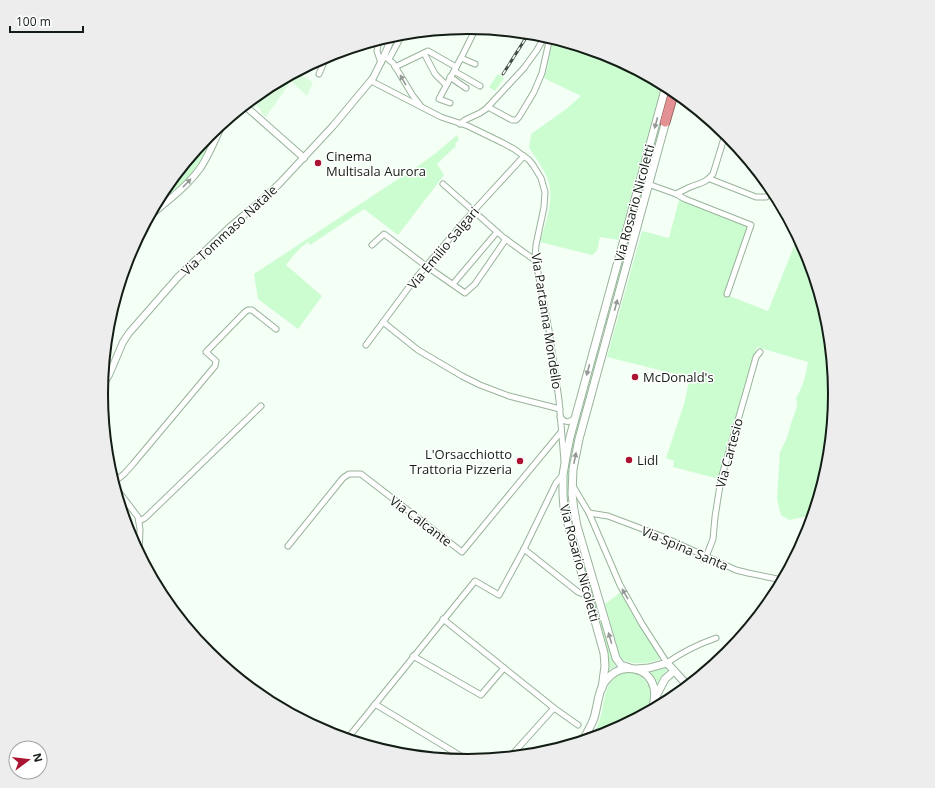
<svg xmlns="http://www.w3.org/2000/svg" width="935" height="788" font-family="'Open Sans',sans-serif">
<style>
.built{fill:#dafcdd}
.green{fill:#ccfdd1}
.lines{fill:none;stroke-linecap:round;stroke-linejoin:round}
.minor-casing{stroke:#99b39c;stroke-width:7}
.tertiary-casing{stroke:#99b39c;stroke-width:8}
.secondary-casing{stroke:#99b39c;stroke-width:9}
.motorway-casing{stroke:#9a6867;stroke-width:11}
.minor{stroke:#fff;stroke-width:5}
.tertiary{stroke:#fff;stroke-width:6}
.secondary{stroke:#fff;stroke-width:7}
.motorway{stroke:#e39193;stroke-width:9}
.rail-casing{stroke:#434e45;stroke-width:3}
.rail{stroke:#fff;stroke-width:1.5;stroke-dasharray:4.5;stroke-linecap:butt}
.oneway{fill:#959996}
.poi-dot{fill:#aa1332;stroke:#fff;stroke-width:1.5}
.labels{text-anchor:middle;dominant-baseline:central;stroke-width:3;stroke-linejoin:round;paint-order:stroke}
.poi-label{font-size:13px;fill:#131d15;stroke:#fff;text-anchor:start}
.street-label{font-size:13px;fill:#131d15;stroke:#fff}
.rim{fill:none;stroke:#131d15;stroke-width:2}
</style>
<rect width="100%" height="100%" fill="#f4fff5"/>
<polygon class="built" points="305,67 302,76 313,82 307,96 291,81 266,117 261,113 261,110 256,105 255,107 253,106 248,102 264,89"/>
<g class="green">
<path d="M553,38L608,55L662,84L619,240L600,237C598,243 599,252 592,255L540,242C545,224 555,200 548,180C544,169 536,158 529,148L531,134L565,110L581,96L544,78L547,69Z"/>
<polygon points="498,74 504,78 495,91 489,87"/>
<polygon points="668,87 671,89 606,328 604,328"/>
<path d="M215,129C210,141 205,154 197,165C186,183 168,196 152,209L162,190L208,134Z"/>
<path d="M457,135L459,139L455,144L456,146L437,164L444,175L398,235L364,209L310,245L308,242C299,248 292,257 286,265L322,296L298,329L258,299L254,274L421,164L436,153Z"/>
<path d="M679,200L748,226L724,294L768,311L795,244L797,235L807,254L827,323L834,394L827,466L812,517H803L789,520L781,515L777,499L780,452L787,438L791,423L797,407V403L796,398C803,387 806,375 808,362L757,347L719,479L673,467L674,461L666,458L684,404L690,378L687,377L607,357L642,231L669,238Z"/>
<path d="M600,345L601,346L572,452C568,476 568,500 574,524L613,660L616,666L609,670V660L607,652L570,520C566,497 565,475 570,451L599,346Z"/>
<path d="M621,592L660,659C650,664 628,666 620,657L605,604Z"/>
<polygon points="665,666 667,670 661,677 658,683 651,673 649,671"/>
<path d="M626,672C640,672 652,683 650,697C650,703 647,708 646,713L608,733L591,738C595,731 599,723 601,715C606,697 604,678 626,672Z"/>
</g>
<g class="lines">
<defs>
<g id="minor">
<polyline points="379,39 377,51 381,63"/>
<polyline points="424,53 428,51 456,67"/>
<polyline points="384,56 393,63 413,96 420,105"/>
<polyline points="461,58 476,28"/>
<polyline points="389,59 403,33"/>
<polyline points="395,67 424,53 435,74 446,85"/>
<polyline points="454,71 480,86"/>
<polyline points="319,74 327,55"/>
<polyline points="450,77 466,88"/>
<polyline points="371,81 441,117 468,126 503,143 514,149 529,160 533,165 541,178 545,192 544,207 536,245 535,257 549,330 559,400 564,461"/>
<polyline points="450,103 439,99 461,58 475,64"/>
<polyline points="488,107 512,120 516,120 519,117 534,92 542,73 550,37"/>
<polyline points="460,124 465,120 480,113 486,109 524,68 537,50 545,36"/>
<polyline points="724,139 735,144"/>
<polyline points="710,179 756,197 766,197"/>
<polyline points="443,184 504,238 536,261"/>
<polyline points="648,184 676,194 685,199 751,225 727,294"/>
<path d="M676,194C680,192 684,190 688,188C699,183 705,184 713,174L725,135"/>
<polyline points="372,245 384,234 426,266 465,293 475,284 506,239"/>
<polyline points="453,284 497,232"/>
<polyline points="383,322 418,350 462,376 480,385 509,396 560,409"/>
<polyline points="366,345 415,279 469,216 524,156"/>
<path d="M560,417C565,423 569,423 575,418"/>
<polyline points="113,483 124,474 133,464 215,366 216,361 206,352 245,312 248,310 252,310 276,329"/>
<polyline points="113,484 138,517 140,529 139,555"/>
<path d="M573,486L589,513L620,585L642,624L667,663C682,652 699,644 716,638"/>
<polyline points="589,513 608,516 661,536 736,570 748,573 782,580"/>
<polyline points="139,521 145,518 261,406"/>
<polyline points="288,546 343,478 349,474 361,474 462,552 561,432"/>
<polyline points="524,549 578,592 583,594 587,594"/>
<polyline points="706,557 713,539 715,517 721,479 749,382 756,357 760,352"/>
<polyline points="443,619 554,708 578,725"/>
<polyline points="413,656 481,695 504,668"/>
<polyline points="375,704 469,761"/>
<polyline points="347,739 475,581 499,595 524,549 556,483 563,475"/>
<polyline points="510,757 554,708"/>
</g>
<g id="tertiary">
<polyline points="244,105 304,158"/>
<path d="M147,218C166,202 187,187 201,167C210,153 216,137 223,123"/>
<polyline points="101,388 109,375 123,342 129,333 178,277 230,227 264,198 279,184 333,126 373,78 384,56 393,35"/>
</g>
<g id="secondary">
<polyline points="630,668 621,665 616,658 577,526 574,510 572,494 573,469 579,439 667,117"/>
<polyline points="636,669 649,668 667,663 688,686"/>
<polyline points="602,688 605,666 604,653 568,524 564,508 563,495 563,475 566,457 570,437 666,86"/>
<polyline points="655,698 665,679 674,671"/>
<path d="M583,740C587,733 591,726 594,718C598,705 598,688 608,678C623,662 649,667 654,688C656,696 654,703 652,710"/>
</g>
<polyline id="motorway" points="665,122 674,91"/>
</defs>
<use href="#minor" class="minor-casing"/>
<use href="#tertiary" class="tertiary-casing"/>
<use href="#secondary" class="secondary-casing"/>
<use href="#motorway" class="motorway-casing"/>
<use href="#minor" class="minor"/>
<use href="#tertiary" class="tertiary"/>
<use href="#secondary" class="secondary"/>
<use href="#motorway" class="motorway"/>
<defs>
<polyline id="rail" points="503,74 529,33"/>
</defs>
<use href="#rail" class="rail-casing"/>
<use href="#rail" class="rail"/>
</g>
<defs><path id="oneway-solid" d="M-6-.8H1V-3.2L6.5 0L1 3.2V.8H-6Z"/></defs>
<g class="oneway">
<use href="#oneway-solid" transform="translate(403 80) rotate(-120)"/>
<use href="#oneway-solid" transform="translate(656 123) rotate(105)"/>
<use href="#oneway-solid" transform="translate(187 183) rotate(-46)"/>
<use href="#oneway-solid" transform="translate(616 305) rotate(-75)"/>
<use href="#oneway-solid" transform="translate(588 370) rotate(105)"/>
<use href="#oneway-solid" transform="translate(575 458) rotate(-79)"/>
<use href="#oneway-solid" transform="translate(625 594) rotate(-120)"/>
<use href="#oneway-solid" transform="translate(610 638) rotate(-106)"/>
</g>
<g class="poi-dot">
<circle cx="318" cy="163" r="4"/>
<circle cx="635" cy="377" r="4"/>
<circle cx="629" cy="460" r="4"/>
<circle cx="520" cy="461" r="4"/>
</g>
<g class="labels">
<g class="poi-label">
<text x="326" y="156">Cinema<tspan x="326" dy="15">Multisala Aurora</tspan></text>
<text x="643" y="377">McDonald's</text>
<text x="512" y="454" text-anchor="end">L'Orsacchiotto<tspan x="512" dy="15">Trattoria Pizzeria</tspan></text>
<text x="637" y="460">Lidl</text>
</g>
<g class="street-label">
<text transform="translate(634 203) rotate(-75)">Via Rosario Nicoletti</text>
<text transform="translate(229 230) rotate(-43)">Via Tommaso Natale</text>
<text transform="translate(443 248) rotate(-50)">Via Emilio Salgari</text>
<text transform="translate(547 321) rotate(81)">Via Partanna Mondello</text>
<text transform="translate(729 453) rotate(-75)">Via Cartesio</text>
<text transform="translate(421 521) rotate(37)">Via Calcante</text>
<text transform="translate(685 548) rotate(23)">Via Spina Santa</text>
<text transform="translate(580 563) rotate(75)">Via Rosario Nicoletti</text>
</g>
</g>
<path d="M0 0H935V788H0ZM108 394a360 360 0 1 1 720 0a360 360 0 1 1-720 0Z" fill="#ecedec" fill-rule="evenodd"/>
<path class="rim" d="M108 394a360 360 0 1 1 720 0a360 360 0 1 1-720 0Z"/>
<g transform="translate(28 760) rotate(75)"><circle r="19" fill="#ffffff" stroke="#a1a5a1"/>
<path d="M0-3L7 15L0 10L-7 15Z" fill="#aa1332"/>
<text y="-6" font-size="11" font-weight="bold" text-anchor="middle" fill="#131d15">N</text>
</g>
<path d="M10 26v6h73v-6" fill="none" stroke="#131d15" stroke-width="2"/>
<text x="16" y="26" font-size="12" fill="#131d15" stroke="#ffffff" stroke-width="3" paint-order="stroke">100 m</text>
</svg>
